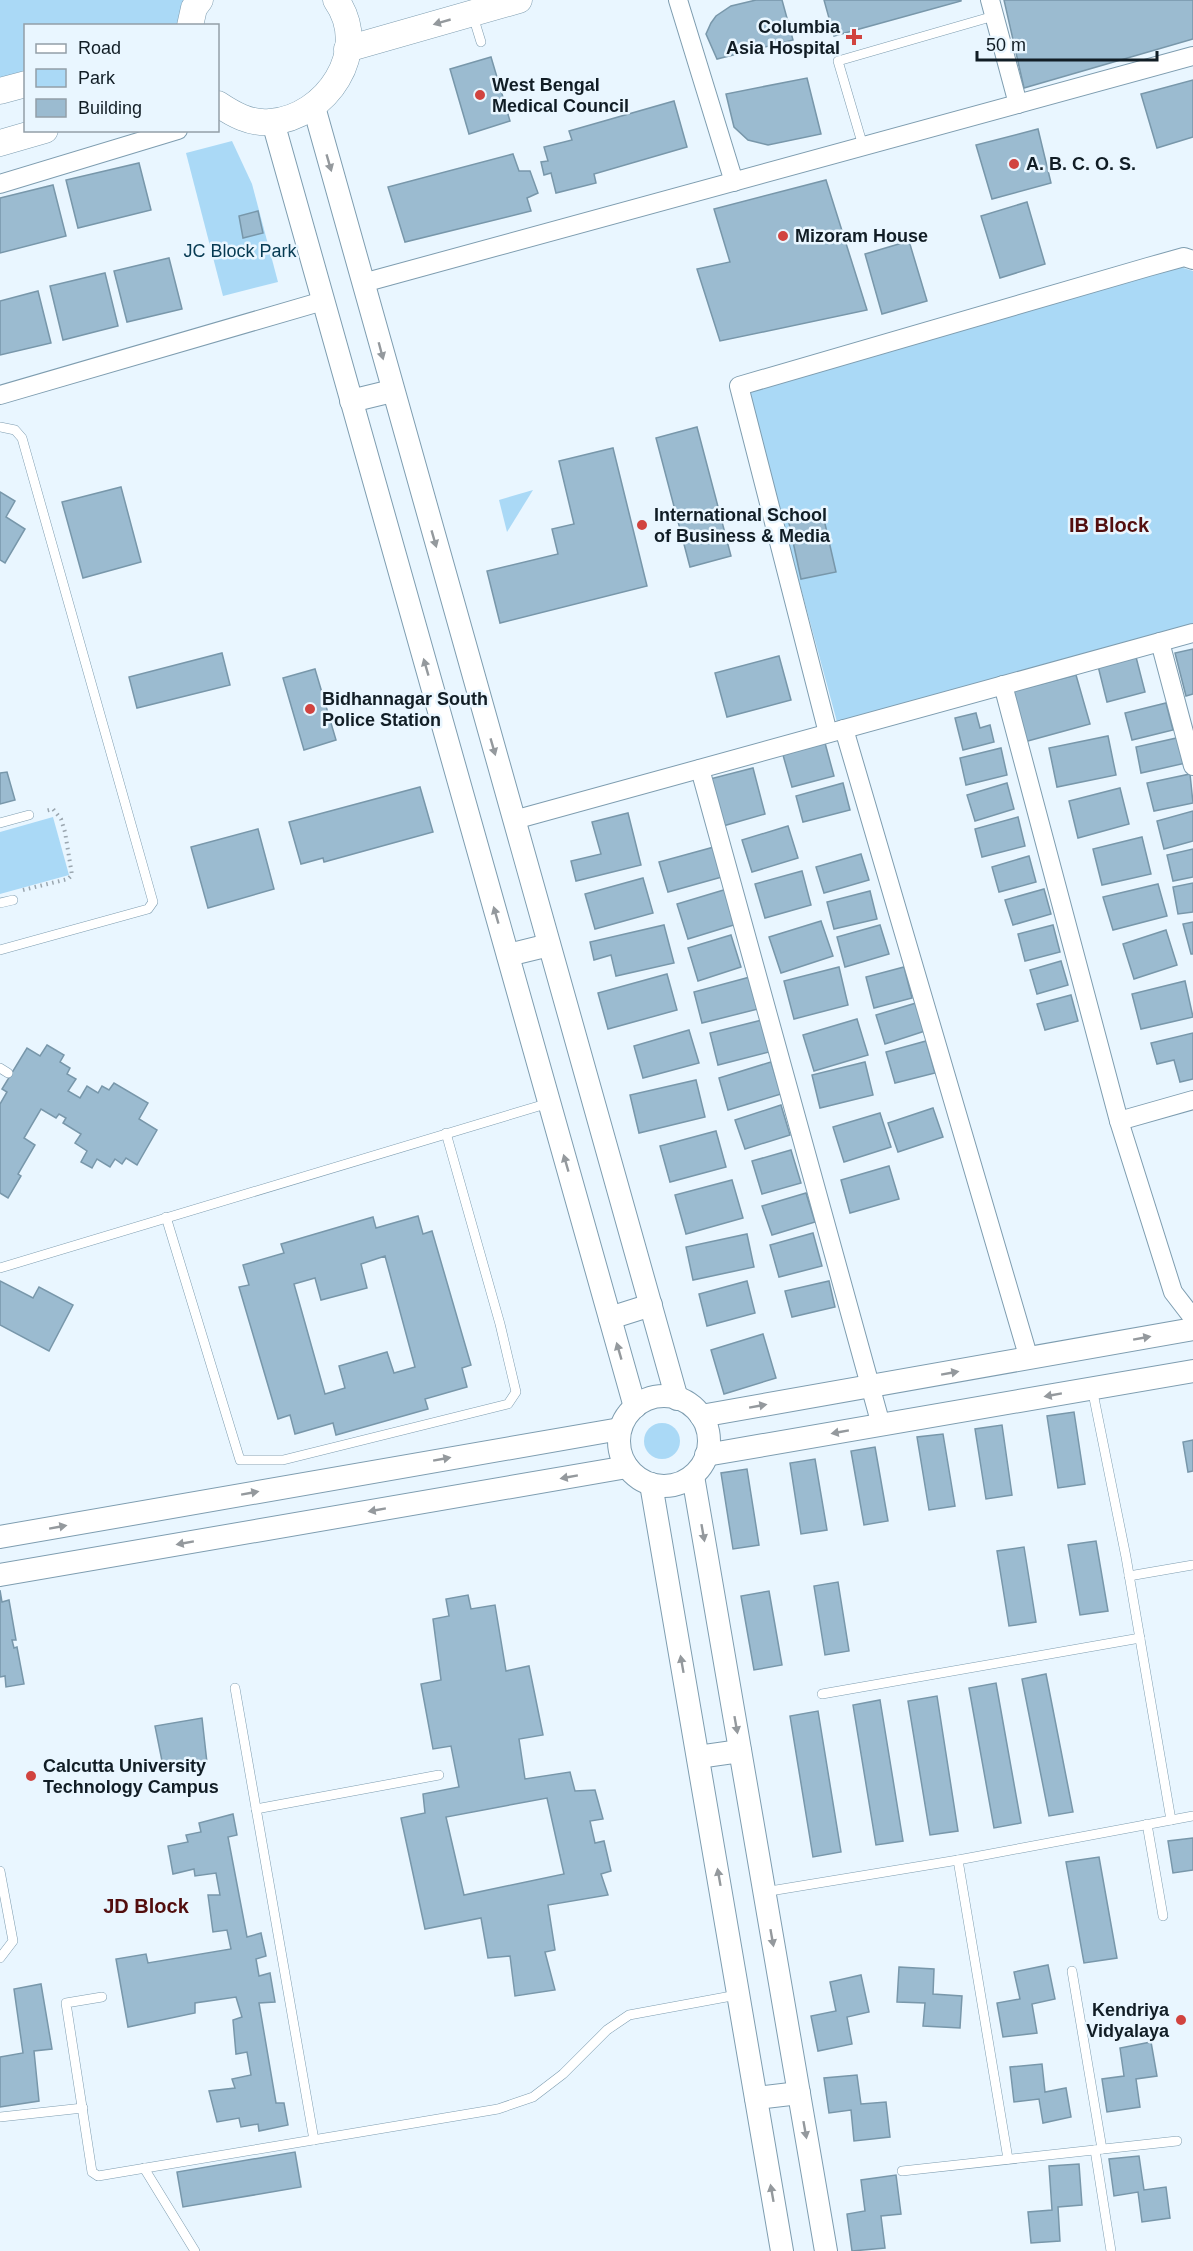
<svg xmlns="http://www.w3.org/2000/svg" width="1193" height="2251" font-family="Helvetica,sans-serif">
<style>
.green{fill:#aad9f6}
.building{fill:#9bbbd0;stroke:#7897aa;stroke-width:1.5;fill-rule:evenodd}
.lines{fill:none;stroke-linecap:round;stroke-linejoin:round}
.service-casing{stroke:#7e9db0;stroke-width:10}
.minor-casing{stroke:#7e9db0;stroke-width:20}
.tertiary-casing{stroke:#7e9db0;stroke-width:24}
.secondary-casing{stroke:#7e9db0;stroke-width:27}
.path{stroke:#9aa6af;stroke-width:4;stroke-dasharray:1.5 4.5;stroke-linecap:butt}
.service{stroke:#fff;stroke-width:9}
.minor{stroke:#fff;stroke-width:18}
.tertiary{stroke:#fff;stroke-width:22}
.secondary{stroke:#fff;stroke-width:26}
.oneway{fill:#94999d}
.poi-dot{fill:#d1433f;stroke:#e9f6ff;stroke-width:2}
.labels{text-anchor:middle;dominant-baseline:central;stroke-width:5;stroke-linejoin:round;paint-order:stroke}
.poi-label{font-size:18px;font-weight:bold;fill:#111d25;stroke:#e9f6ff;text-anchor:start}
.park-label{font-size:18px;fill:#063a52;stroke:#e9f6ff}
.neighbourhood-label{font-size:20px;font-weight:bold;fill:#530e0e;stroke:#e9f6ff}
</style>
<rect width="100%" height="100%" fill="#e9f6ff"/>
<g class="green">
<polygon points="0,0 187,0 179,25 26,26 25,74 0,81"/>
<polygon points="232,141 252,184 278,282 223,296 186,153"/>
<polygon points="1180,267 1193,271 1193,627 837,722 748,392"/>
<polygon points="533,490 507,532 499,500"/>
<polygon points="53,817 69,875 0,894 0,832"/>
<circle cx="662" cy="1441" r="18"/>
</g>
<g class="building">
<polygon points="756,0 782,0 793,40 717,59 706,34 711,23 716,16 731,6"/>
<polygon points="824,0 961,0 961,1 834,36"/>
<polygon points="1004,0 1193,0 1193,39 1024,88"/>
<polygon points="491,57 510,121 469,134 450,69"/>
<polygon points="807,78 821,134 768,145 748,140 734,127 726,94"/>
<polygon points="1193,80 1193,137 1157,148 1141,94"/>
<polygon points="674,101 687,147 594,174 596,183 556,193 551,173 544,175 541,162 548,161 544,147 572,140 569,131"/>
<polygon points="1038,129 1051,183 992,199 976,145"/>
<polygon points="513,154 519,171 530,171 538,193 527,198 531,211 405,242 388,187"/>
<polygon points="139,163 151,210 78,228 66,180"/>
<polygon points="826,180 867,310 720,341 697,269 730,262 714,209"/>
<polygon points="53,185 66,236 0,253 0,198"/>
<polygon points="1027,202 1045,264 1000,278 981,216"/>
<polygon points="258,211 263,233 243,238 239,216"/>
<polygon points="909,241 927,301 882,314 865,254"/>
<polygon points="169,258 182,309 127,322 114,271"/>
<polygon points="105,273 118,326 63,340 50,286"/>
<polygon points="38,291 51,343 0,355 0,301"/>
<polygon points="697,427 731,556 690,567 656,438"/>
<polygon points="613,448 647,586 500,623 487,571 558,554 552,529 574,524 559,461"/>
<polygon points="121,487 141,562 83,578 62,502"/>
<polygon points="0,492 15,501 6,517 25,529 5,563 0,560"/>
<polygon points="823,515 836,572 801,579 789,523"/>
<polygon points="1193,649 1193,694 1186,696 1175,653"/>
<polygon points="222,653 230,685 137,708 129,677"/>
<polygon points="779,656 791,700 727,717 715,673"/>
<polygon points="1136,657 1145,692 1107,702 1098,666"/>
<polygon points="315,669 336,740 304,750 283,678"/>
<polygon points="1076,675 1090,724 1024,742 1010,692"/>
<polygon points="1166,703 1173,730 1132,740 1125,713"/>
<polygon points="976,713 980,728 990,725 994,742 963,750 955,718"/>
<polygon points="1108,736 1116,775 1057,787 1049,748"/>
<polygon points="1181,737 1186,763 1141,773 1136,747"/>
<polygon points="825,743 834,776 792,787 783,755"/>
<polygon points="1001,748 1007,775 966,785 960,758"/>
<polygon points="753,768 765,814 723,826 710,779"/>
<polygon points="7,772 15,800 0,804 0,773"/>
<polygon points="1190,774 1193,803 1154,811 1147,783"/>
<polygon points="843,783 850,810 803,822 796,796"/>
<polygon points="1007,783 1014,809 975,821 967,795"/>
<polygon points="420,787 433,832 324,862 323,858 301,864 289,822"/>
<polygon points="1120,788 1129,824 1078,838 1069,801"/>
<polygon points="1193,811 1193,841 1164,849 1157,821"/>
<polygon points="628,813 641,865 576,881 571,861 601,854 592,822"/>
<polygon points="1018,817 1025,846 982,857 975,829"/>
<polygon points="788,826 798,858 752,872 742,840"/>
<polygon points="258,829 274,889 208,908 191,847"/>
<polygon points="1142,837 1151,874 1102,885 1093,849"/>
<polygon points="714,847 722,877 668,892 659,862"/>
<polygon points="1193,849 1193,877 1173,881 1167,855"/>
<polygon points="861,854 869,880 824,893 816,867"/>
<polygon points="1029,856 1036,882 999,892 992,867"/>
<polygon points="802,871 811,905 765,918 755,884"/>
<polygon points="643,878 653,913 595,929 585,894"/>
<polygon points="1193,883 1193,912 1178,914 1173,887"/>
<polygon points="1158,884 1167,916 1113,930 1103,897"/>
<polygon points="727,889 737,924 688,939 677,904"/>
<polygon points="1044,889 1051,914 1013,925 1005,900"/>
<polygon points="870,891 877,919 834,929 827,902"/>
<polygon points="821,921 833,956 781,973 769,937"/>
<polygon points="1193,922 1193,954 1191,954 1183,924"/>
<polygon points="664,925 674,963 616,976 611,955 594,960 590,942"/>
<polygon points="880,925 889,954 845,967 837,937"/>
<polygon points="1053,925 1060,952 1025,961 1018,934"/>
<polygon points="1166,930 1177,965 1134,979 1123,944"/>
<polygon points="731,935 741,967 698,981 688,948"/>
<polygon points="1061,961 1068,985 1037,994 1030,970"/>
<polygon points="839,967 848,1005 794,1019 784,981"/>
<polygon points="904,967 912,998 874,1008 866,977"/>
<polygon points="667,974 677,1010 608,1029 598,993"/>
<polygon points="750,977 758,1009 702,1023 694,992"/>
<polygon points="1185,981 1193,1017 1141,1029 1132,994"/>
<polygon points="1071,995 1078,1021 1045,1030 1037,1004"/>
<polygon points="916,1003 925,1031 885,1044 876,1015"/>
<polygon points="857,1019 868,1055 814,1071 803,1035"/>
<polygon points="762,1020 769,1052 718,1065 710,1033"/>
<polygon points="689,1030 699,1063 643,1078 634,1046"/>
<polygon points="1193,1033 1193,1079 1180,1082 1174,1060 1157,1064 1151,1043"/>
<polygon points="926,1041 935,1073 895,1083 886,1052"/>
<polygon points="47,1045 64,1055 60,1062 70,1068 67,1074 76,1079 68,1091 80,1098 87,1086 98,1093 102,1086 109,1090 114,1083 148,1103 139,1119 157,1130 137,1165 126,1158 122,1164 115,1159 110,1167 97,1159 92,1168 81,1162 87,1151 75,1143 81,1134 63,1123 66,1118 59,1114 56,1118 41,1109 24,1138 35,1145 18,1174 21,1176 8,1198 0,1193 0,1104 7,1092 2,1089 27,1048 40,1056"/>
<polygon points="771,1062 781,1094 728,1110 719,1078"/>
<polygon points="865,1062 873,1095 820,1108 812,1075"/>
<polygon points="696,1080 705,1117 639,1133 630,1095"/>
<polygon points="781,1105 790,1135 745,1149 735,1120"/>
<polygon points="933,1108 943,1137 898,1152 888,1123"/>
<polygon points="880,1113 891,1147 844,1162 833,1127"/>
<polygon points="716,1131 726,1167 670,1182 660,1146"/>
<polygon points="791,1150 801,1183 762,1194 752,1161"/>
<polygon points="889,1166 899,1199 850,1213 841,1180"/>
<polygon points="732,1180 743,1218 686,1234 675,1195"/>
<polygon points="806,1193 815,1222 772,1235 762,1206"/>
<path d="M418,1216L423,1234L432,1231L471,1365L462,1368L467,1387L425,1399L428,1409L336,1435L333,1423L295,1434L290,1415L278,1419L239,1287L249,1285L243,1265L284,1253L281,1244L373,1217L376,1228ZM385,1256L415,1367L394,1373L387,1352L339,1366L345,1388L325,1394L294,1284L315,1278L321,1300L367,1288L361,1264Z"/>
<polygon points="813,1233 822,1266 779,1277 770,1245"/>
<polygon points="747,1234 754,1267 693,1280 686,1247"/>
<polygon points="0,1281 33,1298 39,1287 73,1305 49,1351 0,1325"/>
<polygon points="747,1281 755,1313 707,1326 699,1294"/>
<polygon points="829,1281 835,1307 792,1317 785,1291"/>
<polygon points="763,1334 776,1378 724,1394 711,1350"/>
<polygon points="1074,1412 1085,1484 1058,1488 1047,1416"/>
<polygon points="1002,1425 1012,1495 986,1499 975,1429"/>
<polygon points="943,1434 955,1506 929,1510 917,1437"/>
<polygon points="1193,1440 1193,1471 1188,1472 1183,1442"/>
<polygon points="875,1447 888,1521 864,1525 851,1451"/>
<polygon points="815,1459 827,1530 801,1534 790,1463"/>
<polygon points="747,1469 759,1545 733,1549 721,1473"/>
<polygon points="1096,1541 1108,1611 1080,1615 1068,1545"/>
<polygon points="1024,1547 1036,1622 1009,1626 997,1551"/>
<polygon points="838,1582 849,1651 825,1655 814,1586"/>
<polygon points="0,1590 2,1602 9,1600 16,1640 12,1640 14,1648 17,1647 24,1684 6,1687 5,1676 0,1677"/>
<polygon points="769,1591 782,1665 754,1670 741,1596"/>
<path d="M468,1595L471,1609L495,1605L506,1671L529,1666L543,1735L519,1739L525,1779L570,1772L575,1791L595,1790L603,1819L590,1821L595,1843L604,1841L611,1871L601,1874L608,1895L548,1905L555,1950L545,1952L555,1990L515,1996L510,1956L488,1958L481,1918L425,1929L401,1818L425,1813L423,1794L459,1787L451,1746L433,1749L421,1684L441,1680L433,1619L449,1616L446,1599ZM547,1798L564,1874L464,1895L446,1817Z"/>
<polygon points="1046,1674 1073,1812 1049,1816 1022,1679"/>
<polygon points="996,1683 1021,1823 994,1828 969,1688"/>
<polygon points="937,1696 958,1831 930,1835 908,1701"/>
<polygon points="880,1700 903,1841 876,1845 853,1705"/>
<polygon points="818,1711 841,1852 813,1857 790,1716"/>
<polygon points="202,1718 207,1763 164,1771 155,1726"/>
<polygon points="233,1814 237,1835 228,1837 247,1937 261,1933 266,1956 256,1959 259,1976 270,1973 275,2002 259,2003 276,2103 284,2103 288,2125 259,2131 258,2124 241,2127 239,2118 217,2122 209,2091 235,2088 232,2079 251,2075 247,2052 236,2054 233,2020 242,2017 236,1997 195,2003 195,2013 128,2027 116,1959 146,1954 148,1963 231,1949 227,1930 213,1932 208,1895 220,1895 216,1873 195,1876 194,1869 173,1874 168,1846 188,1842 186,1835 201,1832 199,1823"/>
<polygon points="1193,1838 1193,1870 1173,1873 1168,1841"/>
<polygon points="1099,1857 1117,1958 1084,1963 1066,1862"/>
<polygon points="1048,1965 1055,1999 1032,2004 1037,2033 1003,2037 997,2003 1020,1999 1014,1972"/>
<polygon points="899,1967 934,1969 933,1994 962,1996 960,2028 923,2026 925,2003 897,2002"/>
<polygon points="861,1975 869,2012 847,2017 852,2044 818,2051 811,2016 836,2011 830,1982"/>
<polygon points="41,1984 52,2049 34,2051 39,2101 0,2107 0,2057 23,2053 14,1989"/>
<polygon points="1151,2042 1157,2076 1136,2079 1140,2107 1107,2112 1102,2079 1124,2076 1120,2048"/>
<polygon points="1042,2064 1045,2092 1066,2088 1071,2117 1043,2123 1039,2099 1014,2102 1010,2067"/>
<polygon points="857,2075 861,2104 886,2102 890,2137 854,2141 851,2110 829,2113 824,2078"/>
<polygon points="295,2152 301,2187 183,2207 177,2172"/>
<polygon points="1139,2156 1144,2190 1166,2187 1170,2218 1142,2222 1138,2192 1114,2196 1109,2159"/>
<polygon points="1079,2164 1082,2205 1058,2207 1060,2241 1031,2243 1028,2212 1052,2210 1049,2166"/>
<polygon points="896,2175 901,2214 881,2216 885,2248 852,2251 847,2214 865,2211 861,2180"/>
</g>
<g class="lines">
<defs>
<g id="service">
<polyline points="473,16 481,42"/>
<polyline points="863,146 838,61 994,16"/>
<polyline points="0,427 15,430 22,438 153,902 148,909 0,950"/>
<polyline points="0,823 29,815"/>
<polyline points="0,903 13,900"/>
<polyline points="0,1068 8,1073"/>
<polyline points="166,1217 240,1460 283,1460 508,1404 516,1392 500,1324 446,1133"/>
<polyline points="0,1268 549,1103"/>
<polyline points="1092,1388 1126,1557 1171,1820"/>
<polyline points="1129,1576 1193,1565"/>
<polyline points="235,1688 314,2140"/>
<polyline points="822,1694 1140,1638"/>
<polyline points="256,1809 439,1775"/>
<polyline points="1147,1824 1163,1916"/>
<polyline points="958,1860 1008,2159"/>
<polyline points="0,1871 13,1941 0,1958"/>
<polyline points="764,1892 958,1860 1193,1816"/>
<polyline points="1072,1971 1102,2149"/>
<polyline points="102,1997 66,2003 92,2172 98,2176 498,2109 533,2097 563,2074 607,2030 629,2015 737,1995"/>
<polyline points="0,2117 83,2108"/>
<polyline points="1095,2150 1111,2251"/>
<polyline points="144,2168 195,2251"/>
<polyline points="902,2171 1177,2141"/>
</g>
<g id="minor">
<polyline points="678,0 734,182"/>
<polyline points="990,0 1018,104"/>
<polyline points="0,184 178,130"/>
<polyline points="363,283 1193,56"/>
<polyline points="0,395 323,301"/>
<polyline points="1160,642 1193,766"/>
<polyline points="1003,685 1119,1121 1173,1292 1193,1318"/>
<polyline points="844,729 1029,1359"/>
<polyline points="828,733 739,386 1148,267 1184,257 1193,260"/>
<polyline points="700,769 881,1425"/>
<polyline points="514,820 1193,633"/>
<polyline points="1119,1121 1193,1100"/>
</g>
<g id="tertiary">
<polyline points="314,107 677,1399"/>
<polyline points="273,122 635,1407"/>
<polyline points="351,401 392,391"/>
<polyline points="508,955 549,945"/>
<polyline points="610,1318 651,1305"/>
<circle cx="664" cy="1441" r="45"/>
<polyline points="701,1416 1193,1329"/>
<polyline points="706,1455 1193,1371"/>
<polyline points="693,1476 826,2251"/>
<polyline points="651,1484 782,2251"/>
<polyline points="0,1537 620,1429"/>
<polyline points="0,1575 627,1467"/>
<polyline points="698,1757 740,1751"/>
<polyline points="756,2098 799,2093"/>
</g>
<g id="secondary">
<polyline points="190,26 194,8 200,0"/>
<polyline points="347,49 519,0"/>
<polyline points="0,91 26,84"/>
<path d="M218,104C233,114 250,124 270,122C326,118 372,51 336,0"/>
<polyline points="0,143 45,130"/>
</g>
</defs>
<use href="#service" class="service-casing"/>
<use href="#minor" class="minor-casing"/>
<use href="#tertiary" class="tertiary-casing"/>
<use href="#secondary" class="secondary-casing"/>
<polyline class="path" points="23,890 68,879 72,875 65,832 61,819 53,809 45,811"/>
<use href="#service" class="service"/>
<use href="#minor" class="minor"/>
<use href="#tertiary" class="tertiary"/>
<use href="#secondary" class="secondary"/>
</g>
<defs><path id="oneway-solid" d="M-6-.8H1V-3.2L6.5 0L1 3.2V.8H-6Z" transform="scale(1.5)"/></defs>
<g class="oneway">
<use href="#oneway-solid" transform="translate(442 22) rotate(164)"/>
<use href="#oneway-solid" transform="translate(329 163) rotate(74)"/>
<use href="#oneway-solid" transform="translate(381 351) rotate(75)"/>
<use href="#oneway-solid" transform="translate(434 539) rotate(74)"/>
<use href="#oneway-solid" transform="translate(426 667) rotate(-106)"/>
<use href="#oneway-solid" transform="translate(493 747) rotate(74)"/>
<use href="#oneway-solid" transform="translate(496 915) rotate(-106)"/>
<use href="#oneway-solid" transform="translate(566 1163) rotate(-106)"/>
<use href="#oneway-solid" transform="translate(1142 1338) rotate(-10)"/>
<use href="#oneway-solid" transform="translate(619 1351) rotate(-106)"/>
<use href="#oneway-solid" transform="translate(950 1373) rotate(-10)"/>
<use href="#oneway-solid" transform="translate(1053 1395) rotate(170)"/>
<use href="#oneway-solid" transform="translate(758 1406) rotate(-10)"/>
<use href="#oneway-solid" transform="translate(840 1432) rotate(170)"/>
<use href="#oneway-solid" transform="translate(442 1459) rotate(-10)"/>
<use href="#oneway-solid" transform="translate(569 1477) rotate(170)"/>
<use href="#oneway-solid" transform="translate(250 1493) rotate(-10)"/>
<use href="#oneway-solid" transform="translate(377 1510) rotate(170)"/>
<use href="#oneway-solid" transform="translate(58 1527) rotate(-10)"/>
<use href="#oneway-solid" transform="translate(703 1533) rotate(80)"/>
<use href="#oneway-solid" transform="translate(185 1543) rotate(170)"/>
<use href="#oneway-solid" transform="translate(682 1664) rotate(-100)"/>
<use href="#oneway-solid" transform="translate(736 1725) rotate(80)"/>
<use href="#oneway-solid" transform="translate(719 1877) rotate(-100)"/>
<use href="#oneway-solid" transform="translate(772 1938) rotate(80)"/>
<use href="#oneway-solid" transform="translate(805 2130) rotate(80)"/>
<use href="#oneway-solid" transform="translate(772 2193) rotate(-100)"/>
</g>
<g class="poi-dot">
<path d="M851 28h6v6h6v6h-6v6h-6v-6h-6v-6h6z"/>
<circle cx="480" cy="95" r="6"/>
<circle cx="1014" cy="164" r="6"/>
<circle cx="783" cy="236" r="6"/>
<circle cx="642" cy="525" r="6"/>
<circle cx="310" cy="709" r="6"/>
<circle cx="31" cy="1776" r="6"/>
<circle cx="1181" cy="2020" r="6"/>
</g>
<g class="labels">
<g class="poi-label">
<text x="840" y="27" text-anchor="end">Columbia<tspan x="840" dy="21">Asia Hospital</tspan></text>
<text x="492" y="85">West Bengal<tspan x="492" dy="21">Medical Council</tspan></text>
<text x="1026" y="164">A. B. C. O. S.</text>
<text x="795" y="236">Mizoram House</text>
<text x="654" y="515">International School<tspan x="654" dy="21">of Business &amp; Media</tspan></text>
<text x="322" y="699">Bidhannagar South<tspan x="322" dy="21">Police Station</tspan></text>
<text x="43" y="1766">Calcutta University<tspan x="43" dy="21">Technology Campus</tspan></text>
<text x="1169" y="2010" text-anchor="end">Kendriya<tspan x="1169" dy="21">Vidyalaya</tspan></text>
</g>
<g class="park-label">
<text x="240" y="251">JC Block Park</text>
</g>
<g class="neighbourhood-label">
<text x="1109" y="525">IB Block</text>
<text x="146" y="1906">JD Block</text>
</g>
</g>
<rect x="24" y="24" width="195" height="108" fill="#e9f6ff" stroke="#939fa8" stroke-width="1.5"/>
<rect x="36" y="44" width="30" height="9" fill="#ffffff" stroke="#939fa8" stroke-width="1.5"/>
<text x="78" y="54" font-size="18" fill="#111d25">Road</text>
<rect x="36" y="69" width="30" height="18" fill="#aad9f6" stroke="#939fa8" stroke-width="1.5"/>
<text x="78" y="84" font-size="18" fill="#111d25">Park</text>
<rect x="36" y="99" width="30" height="18" fill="#9bbbd0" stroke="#939fa8" stroke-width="1.5"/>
<text x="78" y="114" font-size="18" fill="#111d25">Building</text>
<path d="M977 51v9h180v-9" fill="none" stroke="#111d25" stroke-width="3"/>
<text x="986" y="51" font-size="18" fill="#111d25" stroke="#e9f6ff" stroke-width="4.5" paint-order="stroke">50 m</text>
</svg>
